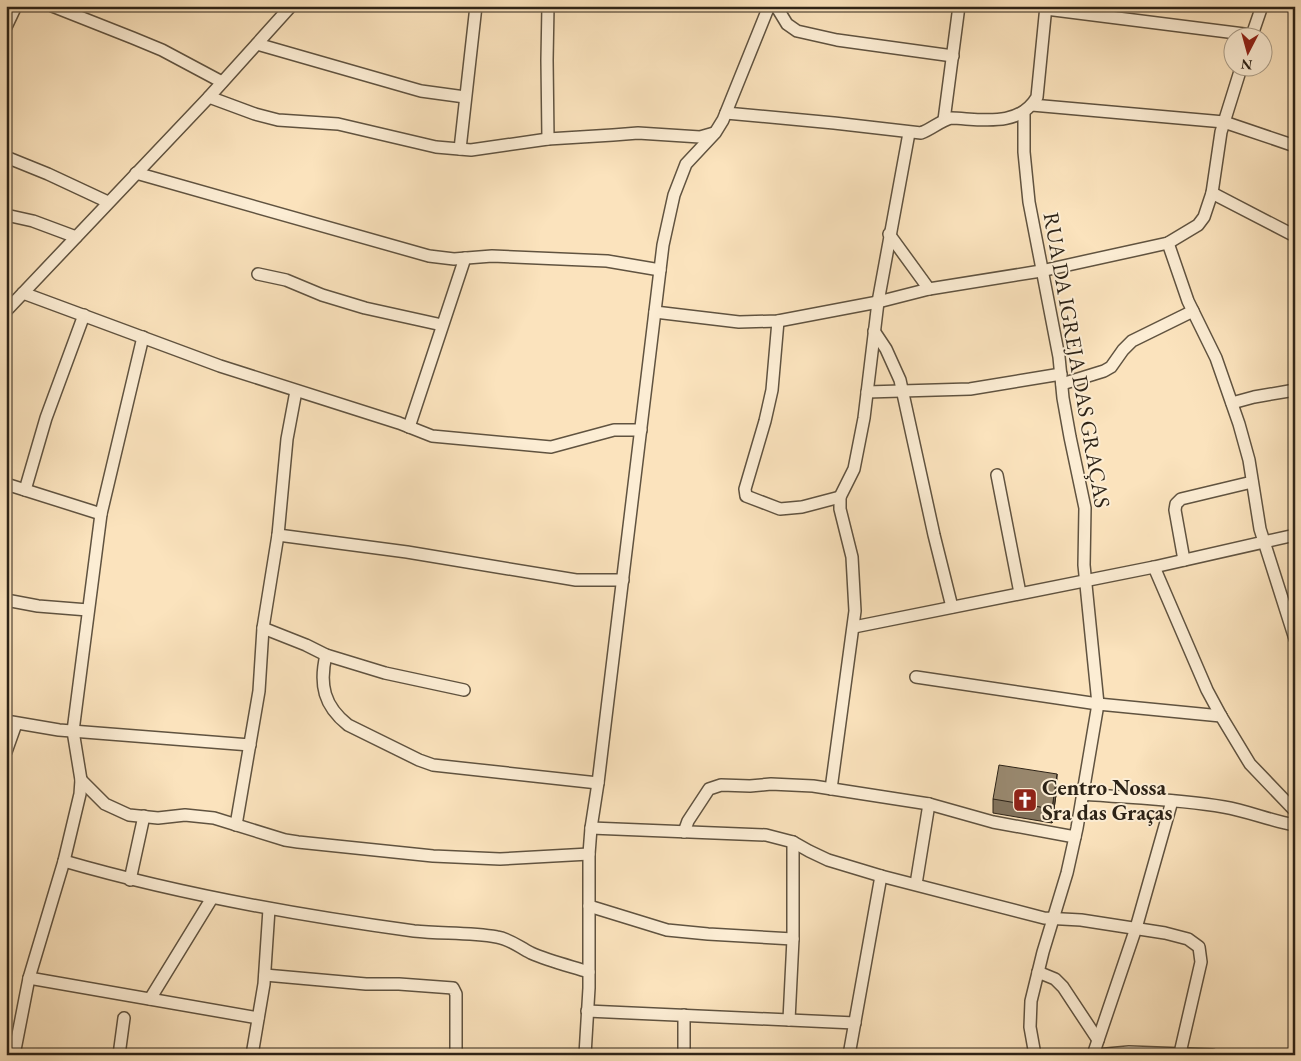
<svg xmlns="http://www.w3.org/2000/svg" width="1301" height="1061" font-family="'EB Garamond',serif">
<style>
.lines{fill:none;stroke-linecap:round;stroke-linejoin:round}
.minor-casing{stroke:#605340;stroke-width:14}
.minor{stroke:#fcedd4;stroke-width:11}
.wall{fill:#83745e;stroke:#2d2317}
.shaded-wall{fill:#6a5e4c;stroke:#2d2317}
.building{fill:#98876d;stroke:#2d2317}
.labels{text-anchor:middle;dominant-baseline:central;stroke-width:4;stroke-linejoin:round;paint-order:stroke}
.street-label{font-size:22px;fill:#2d2317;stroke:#fcedd4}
.poi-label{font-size:22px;font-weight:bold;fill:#2d2317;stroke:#fcedd4;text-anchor:start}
</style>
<rect width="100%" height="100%" fill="#fbe3bd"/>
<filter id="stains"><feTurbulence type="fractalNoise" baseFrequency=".004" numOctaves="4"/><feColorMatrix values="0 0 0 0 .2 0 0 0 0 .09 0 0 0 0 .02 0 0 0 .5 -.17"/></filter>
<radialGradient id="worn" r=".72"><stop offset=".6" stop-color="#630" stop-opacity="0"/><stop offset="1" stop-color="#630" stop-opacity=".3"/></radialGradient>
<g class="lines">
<defs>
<g id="minor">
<polyline points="52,6 133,38 162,50 222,82"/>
<polyline points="548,6 547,60 548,139"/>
<polyline points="776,6 787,24 797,31 837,40 953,56"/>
<polyline points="1046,9 1252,35"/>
<polyline points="6,27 16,6"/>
<polyline points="1251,38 1262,6"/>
<polyline points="257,44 421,91 465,97"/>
<polyline points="209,97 255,114 278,120 338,124 436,147 471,150 548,139 613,135 638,133 700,137 714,133"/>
<polyline points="1032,105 1224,122 1295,146"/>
<path d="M726,113L834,123L921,133C932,129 940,121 951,118C981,119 1019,128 1037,97L1046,6"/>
<polyline points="1024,113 1024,152 1029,202 1059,357 1063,398 1070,437 1085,508 1084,565 1098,704 1077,828 1067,873 1043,952 1031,1001 1030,1027 1035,1055"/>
<polyline points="944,120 959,6"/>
<polyline points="460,149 476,6"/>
<polyline points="6,157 48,174 108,202"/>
<polyline points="136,173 429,256 454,259 492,256 607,261 660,270"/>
<polyline points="1212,193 1295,236"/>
<polyline points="6,215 33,221 76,237"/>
<polyline points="889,234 929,289"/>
<polyline points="1168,243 1188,301 1216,358 1239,424 1249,460 1260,529 1295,639"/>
<polyline points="258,274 286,280 322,295 365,308 442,325"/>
<polyline points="23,293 220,366 399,423 432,436 551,447 614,430 641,430"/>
<polyline points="6,311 209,97 291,6"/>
<polyline points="655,312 739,322 778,321 878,302 929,289 1041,271 1168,243 1198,225 1204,217 1212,193 1221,132 1241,68"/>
<polyline points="778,321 772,390 765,421 745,489 746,496 780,509 802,507 840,497"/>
<polyline points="874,331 886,349 900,380 934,535 952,607"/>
<polyline points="1062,384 1104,371 1111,367 1123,350 1132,341 1193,311"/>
<polyline points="867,392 970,389 1061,374"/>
<polyline points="1232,403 1254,397 1295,390"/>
<polyline points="409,427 465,258"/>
<polyline points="997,475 1020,593"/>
<polyline points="6,484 101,514"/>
<polyline points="25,490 46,418 84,315"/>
<polyline points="278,535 407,552 576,580 623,580"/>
<polyline points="1184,560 1175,510 1176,504 1181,499 1252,482"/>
<polyline points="1154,567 1207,690 1221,716 1250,764 1295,811"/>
<polyline points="6,600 38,606 88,610"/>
<polyline points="854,627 1154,567 1295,535"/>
<polyline points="263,628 306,645 326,655 385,673 464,690"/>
<path d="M326,655C319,685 324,706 348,725L419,760L433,765L598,783"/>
<polyline points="916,677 1098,704 1221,716"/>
<polyline points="6,721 59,730 250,745"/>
<polyline points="6,752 16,724"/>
<polyline points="81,780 105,804 129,815 158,818 185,815 214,818 285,840 298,842 433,856 500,859 589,854"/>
<polyline points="831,789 855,611 852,557 840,509 840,497 854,469 864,418 878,302 909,133"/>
<path d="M1083,794C1130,798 1178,799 1224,807C1248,811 1271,821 1295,825"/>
<polyline points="236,825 259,691 263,628 278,535 287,439 296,391"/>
<polyline points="591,828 766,835 793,842 809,851 828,860 881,876 1044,918 1081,920 1165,933 1188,939 1199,947 1201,962 1180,1053"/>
<polyline points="684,832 688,821 709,789 721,785 750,786 771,784 813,786 929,804 993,822 1075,837"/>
<path d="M64,861C178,894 295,915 414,931C441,934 469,932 497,937C510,939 519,947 531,953C549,961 570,966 589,972"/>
<polyline points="130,880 144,816"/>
<polyline points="916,884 929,804"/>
<polyline points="589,906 667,930 708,934 793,939"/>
<polyline points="1038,972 1055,979 1063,987 1098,1040"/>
<polyline points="265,975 366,984 399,984 453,988 456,994 456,1055"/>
<polyline points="29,978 258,1018"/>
<polyline points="150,999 212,898"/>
<polyline points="587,1011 855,1023"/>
<polyline points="684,1015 684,1055"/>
<polyline points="789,1020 793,939 793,842"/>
<polyline points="14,1055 29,978 64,861 80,794 81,780 73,731 101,514 143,337"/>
<polyline points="119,1055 124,1018"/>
<polyline points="252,1055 264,984 269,909"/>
<polyline points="585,1055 589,988 589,854 591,828 598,783 663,245 674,195 686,164 715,133 723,120 769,6"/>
<polyline points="849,1055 881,876"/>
<polyline points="1093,1055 1136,928 1172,801"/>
<polyline points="1096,1055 1129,1052 1212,1055"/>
</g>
</defs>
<use href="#minor" class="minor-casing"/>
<use href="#minor" class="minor"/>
</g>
<polygon class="wall" points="1057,788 1052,823 993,813 993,799"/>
<polygon class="shaded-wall" points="1057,774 1057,788 1052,823 1052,809"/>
<polygon class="building" points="999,765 1057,774 1052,809 993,799"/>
<defs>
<symbol id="church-square" viewBox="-11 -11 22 22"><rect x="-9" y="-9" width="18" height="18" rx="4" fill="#8f2418" stroke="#fcedd4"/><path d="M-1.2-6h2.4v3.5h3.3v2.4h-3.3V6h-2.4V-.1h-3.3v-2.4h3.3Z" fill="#fff"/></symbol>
</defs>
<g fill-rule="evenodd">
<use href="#church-square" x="1011" y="786" width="28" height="28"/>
</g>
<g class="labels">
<g class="street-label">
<text transform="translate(1077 360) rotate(80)">RUA DA IGREJA DAS GRAÇAS</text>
</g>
<g class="poi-label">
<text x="1042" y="787">Centro Nossa<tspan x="1042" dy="25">Sra das Graças</tspan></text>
</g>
</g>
<rect width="1301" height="1061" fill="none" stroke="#fbe3bd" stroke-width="25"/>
<rect x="8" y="8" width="1286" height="1046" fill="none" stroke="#2d2317" stroke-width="2.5"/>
<rect x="12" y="12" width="1276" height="1036" fill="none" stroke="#2d2317"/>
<g transform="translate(1248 52) rotate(186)"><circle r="24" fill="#fcedd4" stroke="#a99c88"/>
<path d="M0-4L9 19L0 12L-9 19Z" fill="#8f2418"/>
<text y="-8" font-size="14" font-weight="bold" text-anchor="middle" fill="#2d2317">N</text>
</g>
<rect width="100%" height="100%" filter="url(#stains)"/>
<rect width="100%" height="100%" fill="url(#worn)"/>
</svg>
